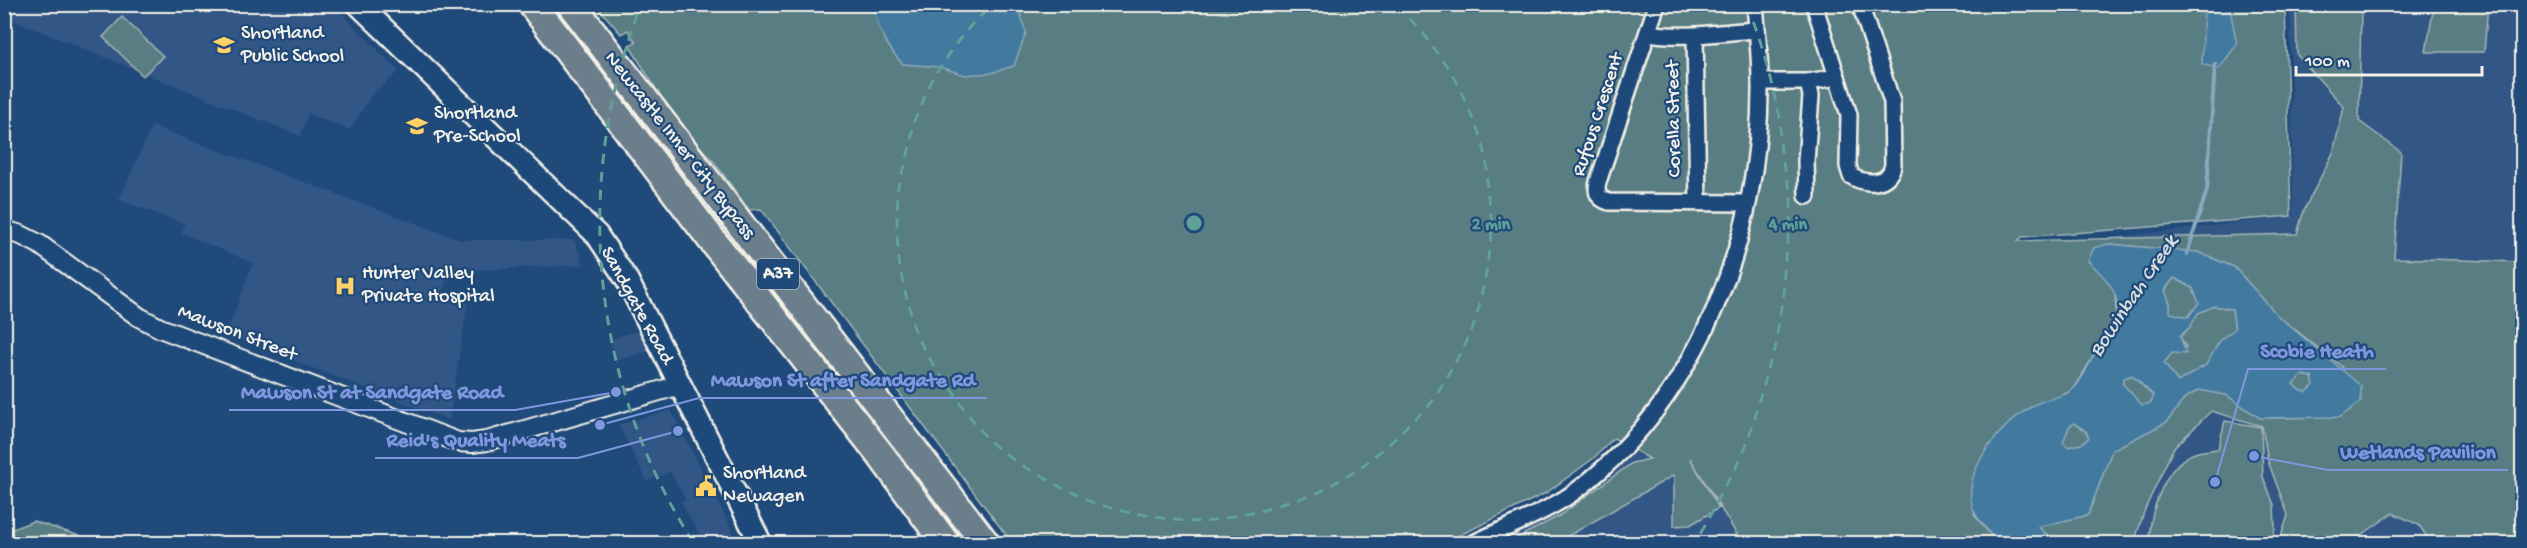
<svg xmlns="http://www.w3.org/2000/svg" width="2527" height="548" font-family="'Gochi Hand',sans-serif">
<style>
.built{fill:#335786}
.green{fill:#587d83;stroke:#a6b7b6;stroke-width:1.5}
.water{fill:#42799f;stroke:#89a9bc;stroke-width:1.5;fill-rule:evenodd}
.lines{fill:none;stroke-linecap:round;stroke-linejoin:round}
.stream{stroke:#89a9bc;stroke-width:4}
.minor-casing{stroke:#f4f1e8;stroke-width:20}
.tertiary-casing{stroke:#f4f1e8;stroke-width:22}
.secondary-casing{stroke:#f4f1e8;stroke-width:26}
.motorway-casing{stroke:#f4f1e8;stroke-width:32}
.minor{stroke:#1f4a7a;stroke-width:15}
.tertiary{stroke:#1f4a7a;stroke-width:18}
.secondary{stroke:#1f4a7a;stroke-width:21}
.motorway{stroke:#6b7e8b;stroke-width:27}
.ring{fill:none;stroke:#5fa199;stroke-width:3;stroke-dasharray:10 8}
.labels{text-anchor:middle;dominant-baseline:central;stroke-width:4.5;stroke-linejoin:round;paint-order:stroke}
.shield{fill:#1f4a7a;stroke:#b4bfc7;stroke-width:1.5}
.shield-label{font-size:18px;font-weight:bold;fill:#f4f1e8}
.poi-label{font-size:20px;fill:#f4f1e8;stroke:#1f4a7a;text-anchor:start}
.street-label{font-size:20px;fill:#f4f1e8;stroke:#1f4a7a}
.water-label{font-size:21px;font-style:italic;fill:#d9dfdd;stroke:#1f4a7a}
.centre{fill:#5fa199;stroke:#1f4a7a;stroke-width:3}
.ring-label{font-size:18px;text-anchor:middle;font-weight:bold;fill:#5fa199;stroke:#1f4a7a;stroke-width:4.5;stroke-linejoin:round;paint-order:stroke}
.leader{fill:none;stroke:#7e97df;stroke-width:2}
.callout-dot{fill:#7e97df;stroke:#1f4a7a;stroke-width:2}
.callout-label{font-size:21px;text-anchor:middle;font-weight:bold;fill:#7e97df;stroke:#1f4a7a;stroke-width:4.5;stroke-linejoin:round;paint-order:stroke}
</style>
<rect width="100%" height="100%" fill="#1f4a7a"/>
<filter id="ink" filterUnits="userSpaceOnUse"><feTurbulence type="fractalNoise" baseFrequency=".0167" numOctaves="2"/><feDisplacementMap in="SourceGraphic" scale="12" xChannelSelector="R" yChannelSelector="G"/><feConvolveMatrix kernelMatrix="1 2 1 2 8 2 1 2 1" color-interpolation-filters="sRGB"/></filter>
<g filter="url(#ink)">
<g class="built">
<polygon points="4,5 333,5 399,71 371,96 350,130 308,114 300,136 5,17"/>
<polygon points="2290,5 2522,5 2522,543 1492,544 1568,506 1603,481 1635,450 1670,470 2019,249 2293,216"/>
<polygon points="152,126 461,240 574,240 584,265 449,271 441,301 468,301 449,420 226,335 253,263 181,233 185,224 119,200"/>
<polygon points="651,326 661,348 617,360 609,340"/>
<polygon points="671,410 739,543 688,543 687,541 699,534 681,502 685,499 670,472 647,481 618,425"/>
</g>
<g class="green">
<polygon points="596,5 2285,5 2291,216 2022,237 2018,241 2297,234 2304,210 2333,153 2344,107 2297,55 2296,5 2361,5 2359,121 2401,152 2394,258 2522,262 2522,543 2431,543 2419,525 2393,513 2350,543 2279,543 2288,515 2268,461 2262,426 2211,411 2173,449 2145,509 2134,543 2058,543 2038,527 2088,515 2112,450 2167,422 2185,398 2199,390 2226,395 2260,418 2340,417 2342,367 2278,316 2234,267 2197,252 2109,244 2088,261 2106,278 2115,292 2116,317 2074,389 2055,399 2035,405 1974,514 1992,537 1995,543 1742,543 1690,458 1719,508 1690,525 1674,526 1674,475 1556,543 1507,543 1559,516 1632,463 1650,459 1614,438 1594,458 1546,493 1444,543 1012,543 761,209 749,210 715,163 674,118 629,45 636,42 628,30 621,34"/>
<polygon points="2434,5 2488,5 2484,52 2426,52"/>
<polygon points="122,17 163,56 143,76 103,37"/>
<polygon points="2174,278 2193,288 2199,303 2188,317 2169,313 2170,304 2165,290"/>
<polygon points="2214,306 2232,309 2235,330 2221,339 2206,365 2178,382 2164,363 2172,353 2186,347 2180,337 2190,327 2198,313"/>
<polygon points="2132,375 2153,396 2151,403 2142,406 2122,383 2124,378"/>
<polygon points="2303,375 2312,377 2314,385 2307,392 2299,390 2293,384"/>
<path d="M2225,421L2261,427L2263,477L2274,505L2275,529L2271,543H2149C2149,514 2165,463 2195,453C2202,450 2211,450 2218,449Z"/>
<polygon points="2074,423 2086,431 2089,438 2081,444 2068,447 2063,442 2069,427"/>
<polygon points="33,521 102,543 5,543 5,532"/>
</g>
<g class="water">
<path d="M873,5H1018L1026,33L1014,66L991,73L965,75L940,67L903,64C887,48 877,27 873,5Z"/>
<polygon points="2204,5 2229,5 2237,44 2219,69 2202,64"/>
<path d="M2108,244L2197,252L2234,267L2278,316L2361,386V402L2340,417L2260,418L2226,395L2199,390L2185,398L2167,422L2112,450L2088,515L2038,527L2058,543H1995C1989,527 1973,519 1971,500C1967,463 2004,422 2034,405C2046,398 2061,399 2072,390C2082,382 2088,365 2094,355C2121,310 2130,300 2088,261L2094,248ZM2174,278L2193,288L2199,303L2188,317L2170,313V304L2165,290ZM2214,306L2232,309L2235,329L2221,339L2206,365L2178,382L2164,363L2172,353L2186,354L2180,336L2190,327L2198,313ZM2132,375L2153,395L2151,403L2142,405L2122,383L2124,378ZM2303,375L2312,377L2314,385L2307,392L2299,390L2293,384ZM2074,423L2086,431L2089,438L2081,444L2068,447L2063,442L2069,427Z"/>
</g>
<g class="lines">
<polyline class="stream" points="2187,254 2207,190 2215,64"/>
<defs>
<g id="minor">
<path d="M1657,4L1598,182C1595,193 1599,199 1609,202L1748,203"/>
<path d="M1814,4L1849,115L1848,166L1851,176C1866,185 1889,186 1893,165L1892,102L1860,4"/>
<path d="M1648,33C1684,39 1720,32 1757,30"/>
<polyline points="1695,36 1698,202"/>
<polyline points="1760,82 1808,82 1837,77"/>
<polyline points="1807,196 1806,161 1811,96 1808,82"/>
<path d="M1472,544C1506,527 1553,510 1581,487C1701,393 1762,231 1760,82C1760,56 1757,30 1755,4"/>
</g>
<polyline id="tertiary" points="4,230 21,235 39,244 139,317 160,328 458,442 472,443 487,441 680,385"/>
<polyline id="secondary" points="358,4 597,235 627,280 761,544"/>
<g id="motorway">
<polyline points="532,4 712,240 880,454 946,544"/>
<polyline points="571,4 986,544"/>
</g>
</defs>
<use href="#minor" class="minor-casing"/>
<use href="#tertiary" class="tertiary-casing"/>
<use href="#secondary" class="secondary-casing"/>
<use href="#motorway" class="motorway-casing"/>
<use href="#minor" class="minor"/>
<use href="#tertiary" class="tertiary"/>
<use href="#secondary" class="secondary"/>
<use href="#motorway" class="motorway"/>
</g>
</g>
<g class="ring">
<path d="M1397 6A297 297 0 1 1 991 6"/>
<path d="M693 542A594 594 0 0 1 641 5M1747 5A594 594 0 0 1 1695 542"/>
</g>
<defs>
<symbol id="school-bare" viewBox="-9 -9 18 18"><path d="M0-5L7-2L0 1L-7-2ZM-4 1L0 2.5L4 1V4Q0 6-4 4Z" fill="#ffd166" stroke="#1f4a7a" stroke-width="2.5" paint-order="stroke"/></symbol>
<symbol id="hospital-bare" viewBox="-9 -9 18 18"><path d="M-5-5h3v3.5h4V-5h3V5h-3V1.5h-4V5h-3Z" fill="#ffd166" stroke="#1f4a7a" stroke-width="2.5" paint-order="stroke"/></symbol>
<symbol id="civic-bare" viewBox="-9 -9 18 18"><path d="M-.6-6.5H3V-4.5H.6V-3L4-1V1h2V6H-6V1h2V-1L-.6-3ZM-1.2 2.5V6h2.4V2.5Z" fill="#ffd166" stroke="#1f4a7a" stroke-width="2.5" paint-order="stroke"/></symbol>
</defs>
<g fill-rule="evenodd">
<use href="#school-bare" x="209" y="30" width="30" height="30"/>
<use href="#school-bare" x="402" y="111" width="30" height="30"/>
<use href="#hospital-bare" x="330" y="271" width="30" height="30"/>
<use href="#civic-bare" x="691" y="471" width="30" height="30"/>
</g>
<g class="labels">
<rect class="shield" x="757" y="259" width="42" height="30" rx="4.5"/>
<g class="shield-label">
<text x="778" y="274">A37</text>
</g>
<g class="poi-label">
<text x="241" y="34">Shortland<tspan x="241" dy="23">Public School</tspan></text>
<text x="434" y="114">Shortland<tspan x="434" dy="23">Pre-School</tspan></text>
<text x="362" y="274">Hunter Valley<tspan x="362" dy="23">Private Hospital</tspan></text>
<text x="723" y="474">Shortland<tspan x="723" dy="23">Newagen</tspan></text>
</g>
<g class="street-label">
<text transform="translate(1599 115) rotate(-72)">Rufous Crescent</text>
<text transform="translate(1675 119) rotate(-91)">Corella Street</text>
<text transform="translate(679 146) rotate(52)">Newcastle Inner City Bypass</text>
<text transform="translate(636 306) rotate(61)">Sandgate Road</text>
<text transform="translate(237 334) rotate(21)">Mawson Street</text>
</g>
<g class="water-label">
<text transform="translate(2135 297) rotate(-56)">Bowinbah Creek</text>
</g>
</g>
<circle cx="1194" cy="223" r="9" class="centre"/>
<g class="ring-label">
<text x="1491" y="229">2 min</text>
<text x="1788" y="229">4 min</text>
</g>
<path class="leader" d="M2215 482L2248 369H2386M600 425L699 398H987M616 392L515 410H229M678 431L578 458H375M2254 456L2328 470H2508"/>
<g class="callout-dot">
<circle cx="2215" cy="482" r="6"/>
<circle cx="600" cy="425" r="6"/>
<circle cx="616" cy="392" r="6"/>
<circle cx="678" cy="431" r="6"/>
<circle cx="2254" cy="456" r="6"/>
</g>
<g class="callout-label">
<text x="2317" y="357">Scobie Heath</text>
<text x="843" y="386">Mawson St after Sandgate Rd</text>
<text x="372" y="398">Mawson St at Sandgate Road</text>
<text x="476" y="446">Reid's Quality Meats</text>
<text x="2418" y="458">Wetlands Pavilion</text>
</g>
<rect width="2527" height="548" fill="none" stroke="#1f4a7a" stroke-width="24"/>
<rect x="12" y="12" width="2503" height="524" fill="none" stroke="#f4f1e8" stroke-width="2" filter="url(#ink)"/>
<path d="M2296 66v9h186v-9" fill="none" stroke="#f4f1e8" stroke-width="3"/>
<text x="2305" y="66" font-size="18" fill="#f4f1e8" stroke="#1f4a7a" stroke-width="4.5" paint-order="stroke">100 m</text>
</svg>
